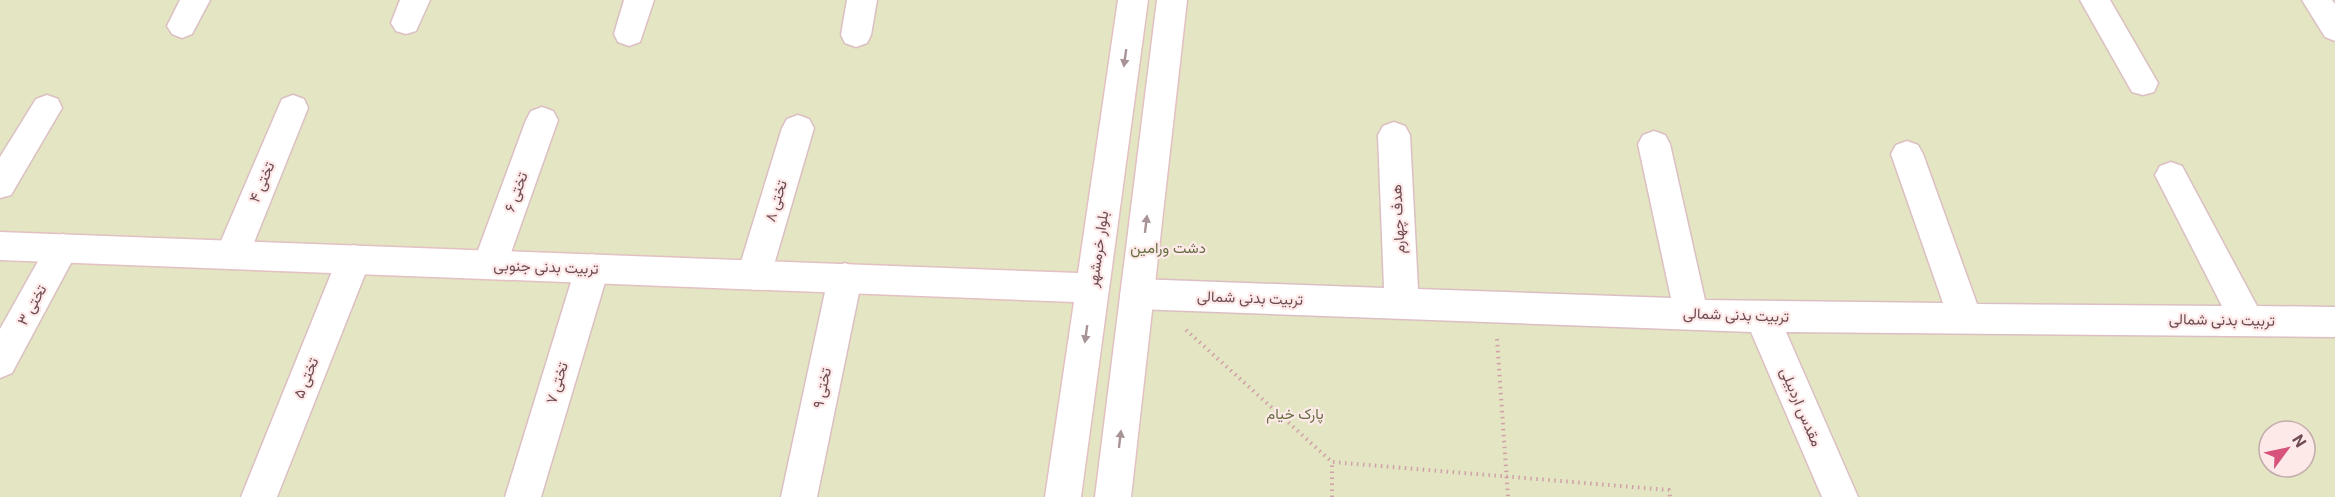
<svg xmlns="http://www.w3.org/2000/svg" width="2335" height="497" font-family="Roboto,Vazirmatn,sans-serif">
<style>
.green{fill:#e3e5c3;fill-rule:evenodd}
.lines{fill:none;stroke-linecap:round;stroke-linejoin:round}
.street-casing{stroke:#dcbfc2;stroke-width:3}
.secondary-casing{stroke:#e3c0c2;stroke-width:3}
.path{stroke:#d0a1a8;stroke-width:4;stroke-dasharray:1.5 4.5;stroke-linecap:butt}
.street{fill:#fff;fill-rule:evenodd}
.secondary{fill:#fff;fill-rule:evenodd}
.oneway{fill:#a89497}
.labels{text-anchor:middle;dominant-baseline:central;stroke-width:4.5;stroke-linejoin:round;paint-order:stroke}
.street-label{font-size:15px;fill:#6e4c52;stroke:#fde9e8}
.park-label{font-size:15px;fill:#666e42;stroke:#fde9e8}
</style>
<rect width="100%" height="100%" fill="#f9e4e2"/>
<path class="green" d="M0,0H2335V497H0ZM2269,431H2305V467H2269Z"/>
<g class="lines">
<defs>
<g id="street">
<polygon points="180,0 210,0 192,34 182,38 172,34 167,26"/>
<polygon points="400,0 430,0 416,31 406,34 396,31 391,23"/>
<polygon points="624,0 654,0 640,42 629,46 618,42 614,34"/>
<polygon points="847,0 877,0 871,35 867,43 856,47 845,43 841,35"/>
<polygon points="2080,0 2110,0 2158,83 2154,92 2143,95 2132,92"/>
<polygon points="2302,0 2332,0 2335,4 2335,41 2325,37"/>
<polygon points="47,95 58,99 62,108 11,195 0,198 0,157 36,99"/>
<polygon points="293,95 304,99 308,108 249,255 244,265 232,269 220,265 215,255 278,108 282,99"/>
<polygon points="542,107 553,111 558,120 507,264 502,274 490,278 478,274 473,264 526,120 531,111"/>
<polygon points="798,115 809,119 814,128 771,275 766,285 754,290 742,285 737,275 782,128 787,119"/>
<polygon points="1394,122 1405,126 1410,135 1418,289 1671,298 1638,144 1643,135 1654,131 1665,135 1670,144 1705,300 1943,303 1891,154 1896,145 1907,141 1918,145 1923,154 1977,304 2222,306 2155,175 2160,166 2171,162 2182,166 2257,306 2335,307 2335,337 1786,332 1858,497 1822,497 1751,332 1137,309 1125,305 1120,294 1125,283 1137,279 1384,288 1378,135 1383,126"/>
<polygon points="63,234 75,238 79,248 12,373 0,378 0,329 51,238"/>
<polygon points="354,245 366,249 371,259 277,497 241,497 337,259 342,249"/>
<polygon points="592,254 604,259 609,269 541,497 505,497 575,269 580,259"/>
<polygon points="845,263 857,268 862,278 817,497 781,497 828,278 833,268"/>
</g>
<g id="secondary">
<polygon points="1118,0 1148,0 1081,497 1045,497 1074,302 0,260 0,232 1078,273"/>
<polygon points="1157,0 1187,0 1131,497 1095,497"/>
</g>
</defs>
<use href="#street" class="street-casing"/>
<use href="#secondary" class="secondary-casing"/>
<g class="path">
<polyline points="1186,330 1332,462"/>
<polyline points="1497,339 1508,497"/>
<polyline points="1332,497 1332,462 1669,490 1670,497"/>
</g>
<use href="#street" class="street"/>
<use href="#secondary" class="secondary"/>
</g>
<defs><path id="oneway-solid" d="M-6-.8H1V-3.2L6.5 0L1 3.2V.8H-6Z" transform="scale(1.5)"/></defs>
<g class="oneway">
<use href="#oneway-solid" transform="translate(1125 58) rotate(98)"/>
<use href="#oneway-solid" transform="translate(1146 224) rotate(-83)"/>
<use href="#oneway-solid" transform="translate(1086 334) rotate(98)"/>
<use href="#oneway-solid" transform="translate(1120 439) rotate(-83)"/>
</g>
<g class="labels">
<g class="street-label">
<text transform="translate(262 182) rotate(-67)">تختی ۴</text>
<text transform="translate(516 192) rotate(-70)">تختی ۶</text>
<text transform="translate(776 201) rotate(-73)">تختی ۸</text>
<text transform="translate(1398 219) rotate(-93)">هدف چهارم</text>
<text transform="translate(1098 249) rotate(-82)">بلوار خرمشهر</text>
<text transform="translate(546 267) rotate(2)">تربیت بدنی جنوبی</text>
<text transform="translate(1250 298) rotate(2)">تربیت بدنی شمالی</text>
<text transform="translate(32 305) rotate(-61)">تختی ۳</text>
<text transform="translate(1736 315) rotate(2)">تربیت بدنی شمالی</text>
<text transform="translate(2222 320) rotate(1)">تربیت بدنی شمالی</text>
<text transform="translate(306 378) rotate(-68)">تختی ۵</text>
<text transform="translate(557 383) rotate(-73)">تختی ۷</text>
<text transform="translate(822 388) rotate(-78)">تختی ۹</text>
<text transform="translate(1801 407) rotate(67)">مقدس اردبیلی</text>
</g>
<g class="park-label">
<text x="1168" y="248">دشت ورامین</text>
<text x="1295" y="414">پارک خیام</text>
</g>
</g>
<g transform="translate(2287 449) rotate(57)"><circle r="28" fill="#fde9e8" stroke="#c4aaac" stroke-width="1.5"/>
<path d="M0-4.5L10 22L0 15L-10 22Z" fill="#d7537c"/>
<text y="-9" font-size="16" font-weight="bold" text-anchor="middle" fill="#6e4c52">N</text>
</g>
</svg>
